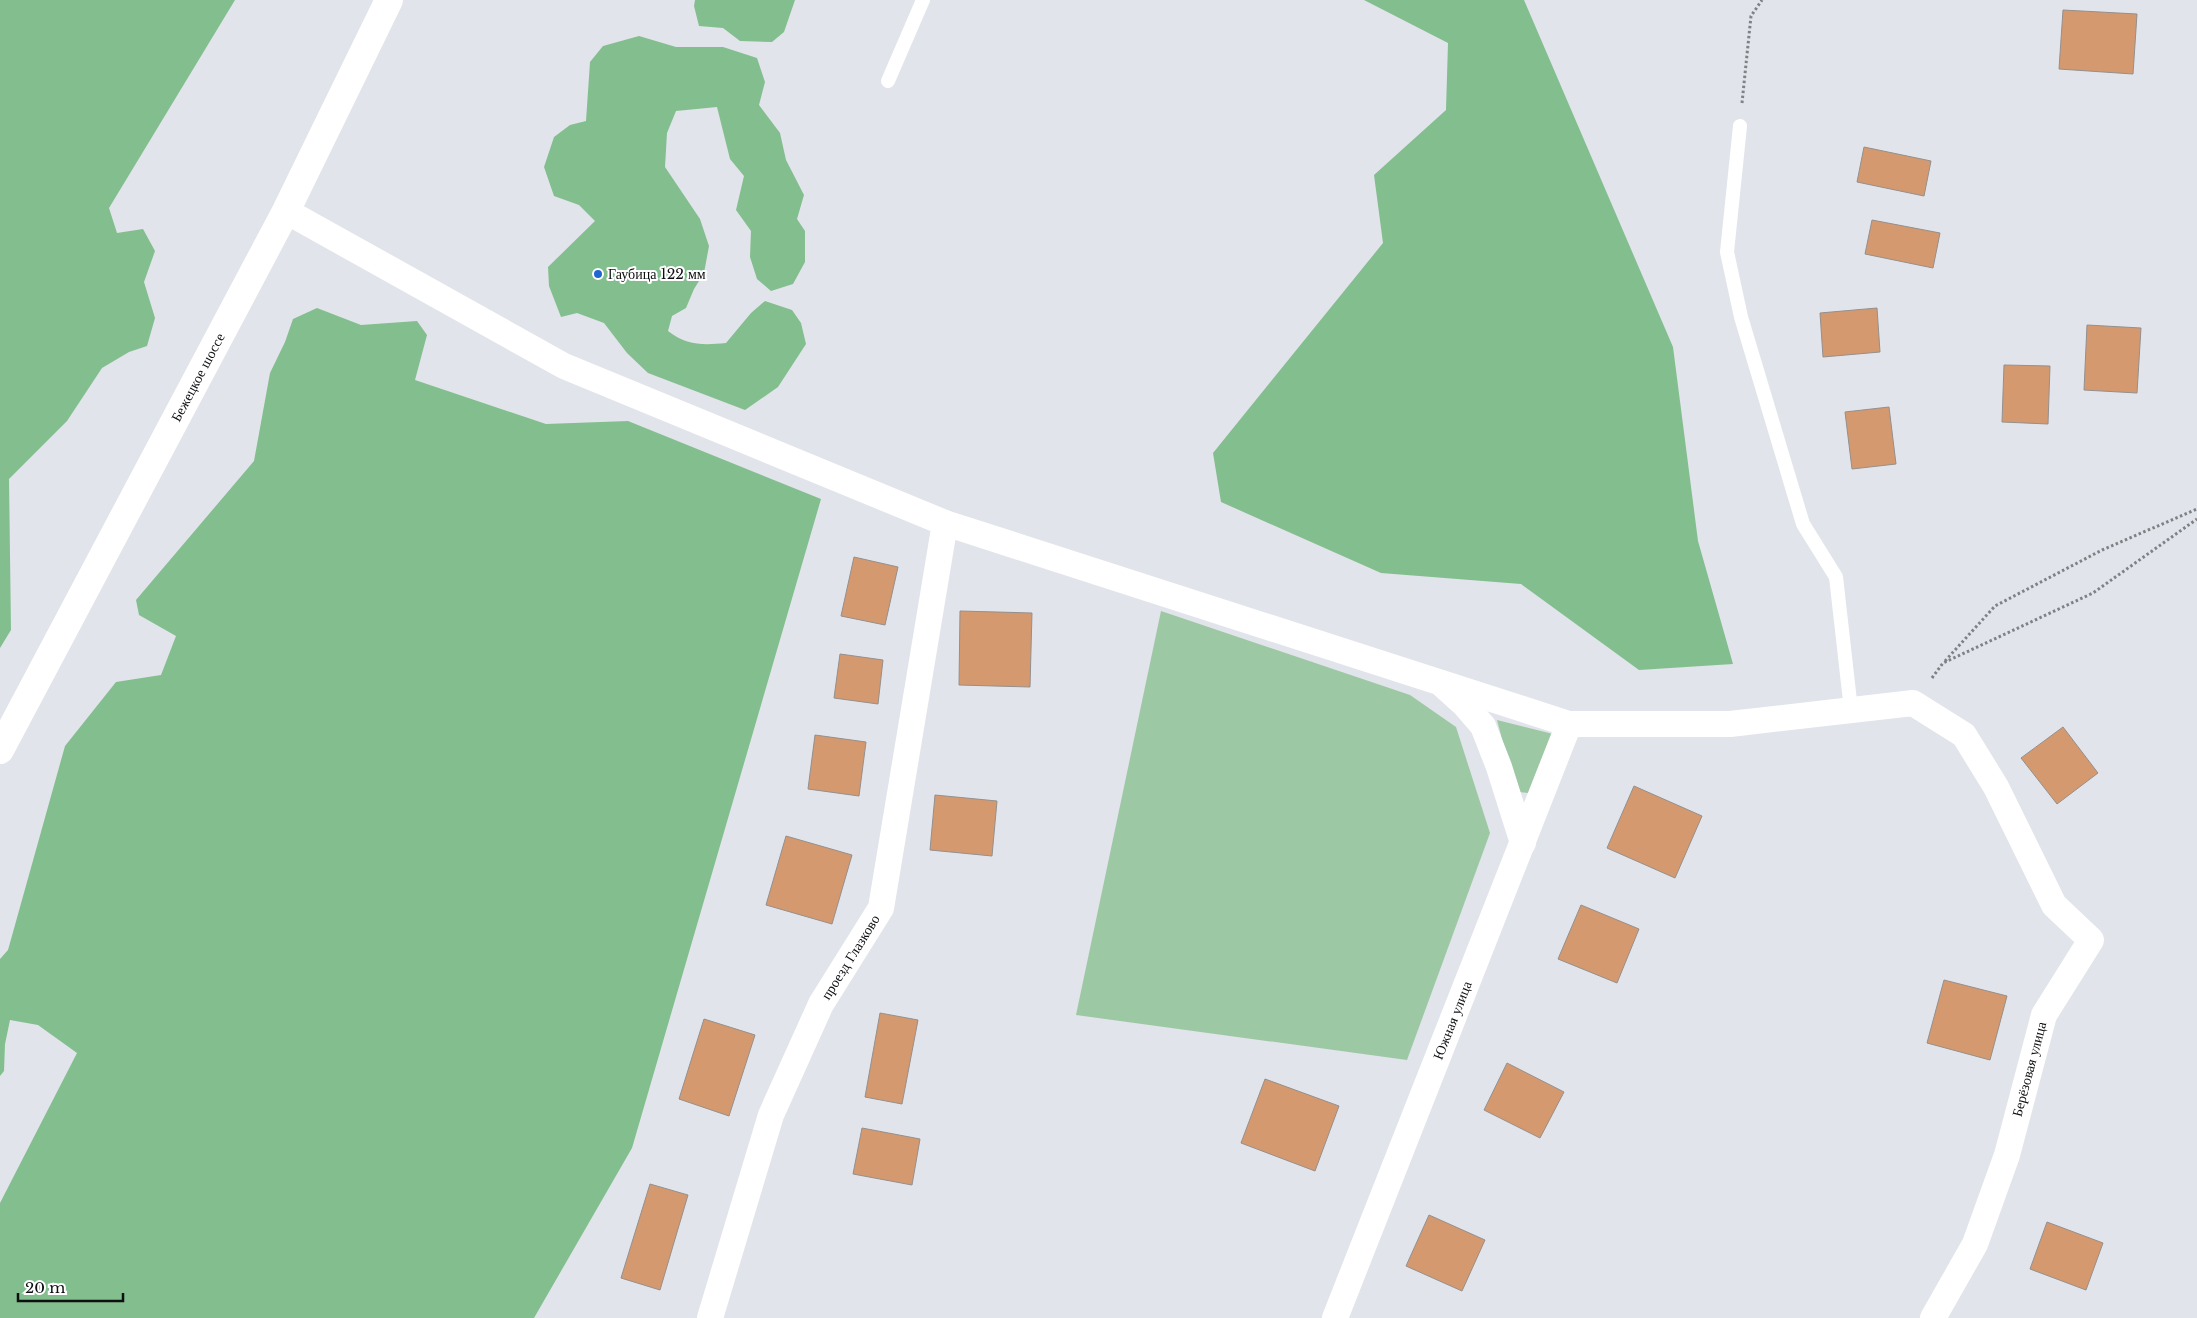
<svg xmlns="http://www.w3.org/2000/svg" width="2197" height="1318" font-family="'Libre Baskerville',serif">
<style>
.green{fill:#9dc8a4}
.forest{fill:#83be8e}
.building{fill:#d5996f;stroke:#958f8c}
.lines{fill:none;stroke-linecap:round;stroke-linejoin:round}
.path{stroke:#7f8185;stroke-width:3;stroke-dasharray:2.5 2.5;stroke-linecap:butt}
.lane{stroke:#fff;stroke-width:14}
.street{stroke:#fff;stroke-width:26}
.primary{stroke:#fff;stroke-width:28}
.poi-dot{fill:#2066d1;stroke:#fff;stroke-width:2}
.labels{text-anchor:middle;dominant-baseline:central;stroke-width:4;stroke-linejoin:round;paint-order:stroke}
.poi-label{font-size:14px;fill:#0e0f11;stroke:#fff;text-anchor:start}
.street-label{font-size:14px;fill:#0e0f11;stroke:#fff}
</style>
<rect width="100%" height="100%" fill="#e1e4ea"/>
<g class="green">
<polygon points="1161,611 1410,695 1456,727 1490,833 1407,1060 1076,1015"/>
<polygon points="1497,720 1557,735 1536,786 1528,793 1519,792 1513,781"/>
</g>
<g class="forest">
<polygon points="0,0 235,0 109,208 117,233 143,229 155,251 144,282 155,318 147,346 129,352 102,368 67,421 9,479 11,630 0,648"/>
<polygon points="695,0 795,0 784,32 772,42 740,41 723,28 699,26 694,6"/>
<polygon points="1364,0 1524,0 1673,347 1698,541 1733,664 1639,670 1521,584 1381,573 1221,502 1213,453 1383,243 1374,175 1446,110 1448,43"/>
<path d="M639,36L676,47H723L757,58L765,82L759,105L780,133L786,160L804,195L797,219L805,231V262L793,284L771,291L757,279L750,257L751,231L736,210L744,176L730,159L717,107L676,111L667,133L665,167L700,219L709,246L704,273L694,289L686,308L672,316L668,331C687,346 704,345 726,343L751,313L765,301L792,310L801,323L806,344L778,387L745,410L648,373L627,353L604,323L577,313L561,317L549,286L548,267L595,221L579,205L554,196L544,167L554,137L570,125L586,121L590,62L603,46Z"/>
<polygon points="317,308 361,325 417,321 427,335 415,380 546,424 628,421 821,499 632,1148 534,1318 0,1318 0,1203 77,1053 38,1025 10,1020 5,1044 4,1071 0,1076 0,959 8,950 65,746 116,682 161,675 176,636 139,615 136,600 254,461 270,373 285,342 293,319"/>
</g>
<g class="building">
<polygon points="2063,10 2137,14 2133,74 2059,69"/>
<polygon points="1864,147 1931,161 1924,196 1857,182"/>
<polygon points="1872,220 1940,233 1933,268 1865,254"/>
<polygon points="1877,308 1880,352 1823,357 1820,313"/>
<polygon points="2087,325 2141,328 2137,393 2084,390"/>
<polygon points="2004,365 2050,366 2048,424 2002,422"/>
<polygon points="1889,407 1896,464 1852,469 1845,412"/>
<polygon points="854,557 898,567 885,625 841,616"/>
<polygon points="960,611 1032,613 1030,687 959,685"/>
<polygon points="840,654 883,660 878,704 834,698"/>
<polygon points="2063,727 2098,773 2057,804 2021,758"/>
<polygon points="815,735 866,742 859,796 808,789"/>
<polygon points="1634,786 1702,816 1675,878 1607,848"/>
<polygon points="935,795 997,801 992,856 930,850"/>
<polygon points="786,836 852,855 832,924 766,905"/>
<polygon points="1581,905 1639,929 1617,983 1558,959"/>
<polygon points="1944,980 2007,996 1990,1060 1927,1043"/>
<polygon points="880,1013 918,1020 902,1104 865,1097"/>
<polygon points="704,1019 755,1035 729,1116 679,1099"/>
<polygon points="1507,1063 1564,1092 1540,1138 1484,1110"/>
<polygon points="1265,1079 1339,1106 1315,1171 1241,1143"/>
<polygon points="862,1128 920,1139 912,1185 853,1174"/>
<polygon points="650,1184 688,1195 660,1290 621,1278"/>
<polygon points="1429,1215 1485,1240 1462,1291 1406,1266"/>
<polygon points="2047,1222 2103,1243 2086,1290 2030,1269"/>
</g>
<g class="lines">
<g class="path">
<polyline points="1742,103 1751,16 1762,0"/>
<polyline points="1945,661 1995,606 2102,550 2197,509"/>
<polyline points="1932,678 1943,663 2093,593 2197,519"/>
</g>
<g class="lane">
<polyline points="888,81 923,0"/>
<polyline points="1740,126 1727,252 1741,317 1803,524 1836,577 1851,710"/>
</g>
<g class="street">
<polyline points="286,211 564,366 945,523 1569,724 1730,724 1913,703 1964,735 1996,787 2054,905 2091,940 2044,1015 2007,1155 1975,1244 1933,1318"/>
<polyline points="1444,686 1464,704 1483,726 1499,767 1523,843"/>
<path id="s1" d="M710,1318L771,1115L821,1004L881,908L945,523"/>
<path id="s2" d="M1335,1318L1569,724"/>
</g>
<path class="primary" id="s3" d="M0,750L286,211L389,0"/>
</g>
<circle class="poi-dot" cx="598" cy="274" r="5"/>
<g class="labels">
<g class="poi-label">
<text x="608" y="274">Гаубица 122 мм</text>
</g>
<g class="street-label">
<text stroke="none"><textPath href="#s3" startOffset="422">Бежецкое шоссе</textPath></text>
<text stroke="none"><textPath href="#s1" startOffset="389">проезд Глазково</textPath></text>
<text stroke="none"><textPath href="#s2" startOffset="320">Южная улица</textPath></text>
<text transform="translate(2029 1069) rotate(-75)">Берёзовая улица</text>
</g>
</g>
<path d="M18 1293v8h105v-8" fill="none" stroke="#0e0f11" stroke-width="2.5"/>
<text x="25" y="1293" font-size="15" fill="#0e0f11" stroke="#ffffff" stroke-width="4" paint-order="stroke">20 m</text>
</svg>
